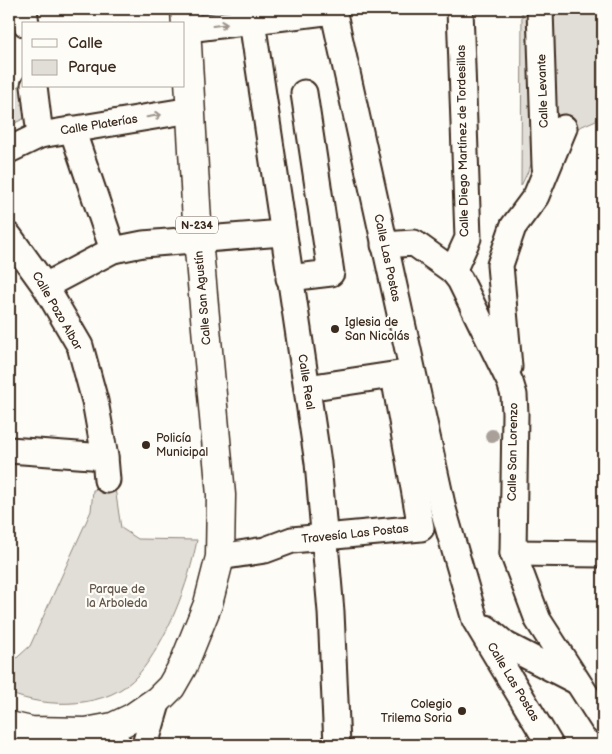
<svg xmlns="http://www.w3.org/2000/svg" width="612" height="754" font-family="'Balsamiq Sans',sans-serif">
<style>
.green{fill:#e1ded7;stroke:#8e847a}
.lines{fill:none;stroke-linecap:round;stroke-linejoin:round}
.minor-casing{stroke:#3b2a1e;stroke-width:29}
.major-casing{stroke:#3b2a1e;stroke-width:31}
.minor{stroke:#fdfcf7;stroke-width:25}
.major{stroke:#fdfcf7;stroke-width:28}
.tree{fill:#a9a199}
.oneway{stroke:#9c938a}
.poi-dot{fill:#3b2a1e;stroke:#fdfcf7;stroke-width:2}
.labels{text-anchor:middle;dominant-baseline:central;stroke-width:4.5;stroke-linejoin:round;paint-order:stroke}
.shield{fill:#fdfcf7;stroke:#75695f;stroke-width:1}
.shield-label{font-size:11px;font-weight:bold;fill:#3b2a1e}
.street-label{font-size:12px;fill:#3b2a1e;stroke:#fdfcf7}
.poi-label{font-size:12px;fill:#3b2a1e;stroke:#fdfcf7;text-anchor:start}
.park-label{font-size:12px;fill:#64574c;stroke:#fdfcf7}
</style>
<rect width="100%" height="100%" fill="#fdfcf7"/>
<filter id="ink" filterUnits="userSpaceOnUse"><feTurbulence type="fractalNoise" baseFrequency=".02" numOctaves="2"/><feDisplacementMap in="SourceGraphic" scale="10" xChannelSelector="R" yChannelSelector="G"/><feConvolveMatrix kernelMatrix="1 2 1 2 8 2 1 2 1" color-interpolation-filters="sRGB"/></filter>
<g filter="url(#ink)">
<g class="green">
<polygon points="522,9 603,9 603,117 541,144 521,186"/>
<polygon points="23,83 25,118 9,126 9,92"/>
<path d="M115,488L121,528L138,539L197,540C189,583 167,641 138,675C109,709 47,709 9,693V665L30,646L91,511L93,490Z"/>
</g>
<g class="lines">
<defs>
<g id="minor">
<polyline points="24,9 26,24"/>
<polyline points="333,9 443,509 475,620 550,745"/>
<polyline points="540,9 545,166"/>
<polyline points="252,21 318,463 331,612 337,745"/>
<polyline points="188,29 333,11"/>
<polyline points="34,86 40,135"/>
<polyline points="72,129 113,250"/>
<polyline points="9,150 40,135 191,110"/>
<polyline points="9,236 45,286 80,346 95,401 105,457 107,480"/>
<polyline points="384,245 414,243 453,271 460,280 510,382 514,395 515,413 513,553 538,620 603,721"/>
<polyline points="453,271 468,238 460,9"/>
<polyline points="289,278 331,273 304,93"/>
<polyline points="45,286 113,250 143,244 282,233"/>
<polyline points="509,367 500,265 513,227 536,196 564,128"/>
<polyline points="307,388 412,372"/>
<polyline points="9,450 105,457"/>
<polyline points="513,553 603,554"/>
<polyline points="220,557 265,550 292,540 421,528 396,387 414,381"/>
<polyline points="486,628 506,645 576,681"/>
<polyline points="100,730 119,745"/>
<polyline points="145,745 158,700"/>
</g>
<polyline id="major" points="9,726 31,731 86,732 113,727 132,718 158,700 171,687 183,666 208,604 220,557 221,495 198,239 185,9"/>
</defs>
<use href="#minor" class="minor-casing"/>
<use href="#major" class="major-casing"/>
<use href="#minor" class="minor"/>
<use href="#major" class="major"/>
</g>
<circle class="tree" cx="492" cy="436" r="7"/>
<defs><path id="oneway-shaft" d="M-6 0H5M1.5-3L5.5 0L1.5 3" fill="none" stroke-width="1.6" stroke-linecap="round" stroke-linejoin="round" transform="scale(1.25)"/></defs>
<g class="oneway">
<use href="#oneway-shaft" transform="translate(220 25) rotate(-7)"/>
<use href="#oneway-shaft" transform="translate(154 116) rotate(-9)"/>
</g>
</g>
<g class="poi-dot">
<circle cx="335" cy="329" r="5"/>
<circle cx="146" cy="445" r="5"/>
<circle cx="462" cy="711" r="5"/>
</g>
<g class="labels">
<rect class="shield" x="176" y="216.5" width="42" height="17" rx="4"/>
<g class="shield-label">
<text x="197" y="225">N-234</text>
</g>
<g class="street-label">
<text transform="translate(543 91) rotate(-92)">Calle Levante</text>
<text transform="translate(99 125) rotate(-9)">Calle Platerías</text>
<text transform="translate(463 141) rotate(-91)">Calle Diego Martínez de Tordesillas</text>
<text transform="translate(387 258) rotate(78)">Calle Las Postas</text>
<text transform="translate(203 298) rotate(-95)">Calle San Agustín</text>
<text transform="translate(57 311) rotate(60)">Calle Pozo Albar</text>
<text transform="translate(306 382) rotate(81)">Calle Real</text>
<text transform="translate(513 452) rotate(-89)">Calle San Lorenzo</text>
<text transform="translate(355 534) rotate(-6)">Travesía Las Postas</text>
<text transform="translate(513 682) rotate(59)">Calle Las Postas</text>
</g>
<g class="poi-label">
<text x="345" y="322">Iglesia de<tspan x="345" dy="14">San Nicolás</tspan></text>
<text x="156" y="438">Policía<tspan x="156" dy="14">Municipal</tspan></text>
<text x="452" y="704" text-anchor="end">Colegio<tspan x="452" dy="14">Trilema Soria</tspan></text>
</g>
<g class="park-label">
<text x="117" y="589">Parque de<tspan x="117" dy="14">la Arboleda</tspan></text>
</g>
</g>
<rect width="612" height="754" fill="none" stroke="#fdfcf7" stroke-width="30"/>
<rect x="15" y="15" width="582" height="724" fill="none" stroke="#3b2a1e" stroke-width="2" filter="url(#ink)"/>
<rect x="22" y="22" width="162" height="65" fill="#fdfcf7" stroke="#afa8a0"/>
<rect x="32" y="39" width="25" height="8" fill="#fdfcf7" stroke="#afa8a0"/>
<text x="68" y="48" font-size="15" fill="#3b2a1e">Calle</text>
<rect x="32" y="60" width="25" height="15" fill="#e1ded7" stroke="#afa8a0"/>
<text x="68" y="72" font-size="15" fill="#3b2a1e">Parque</text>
</svg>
